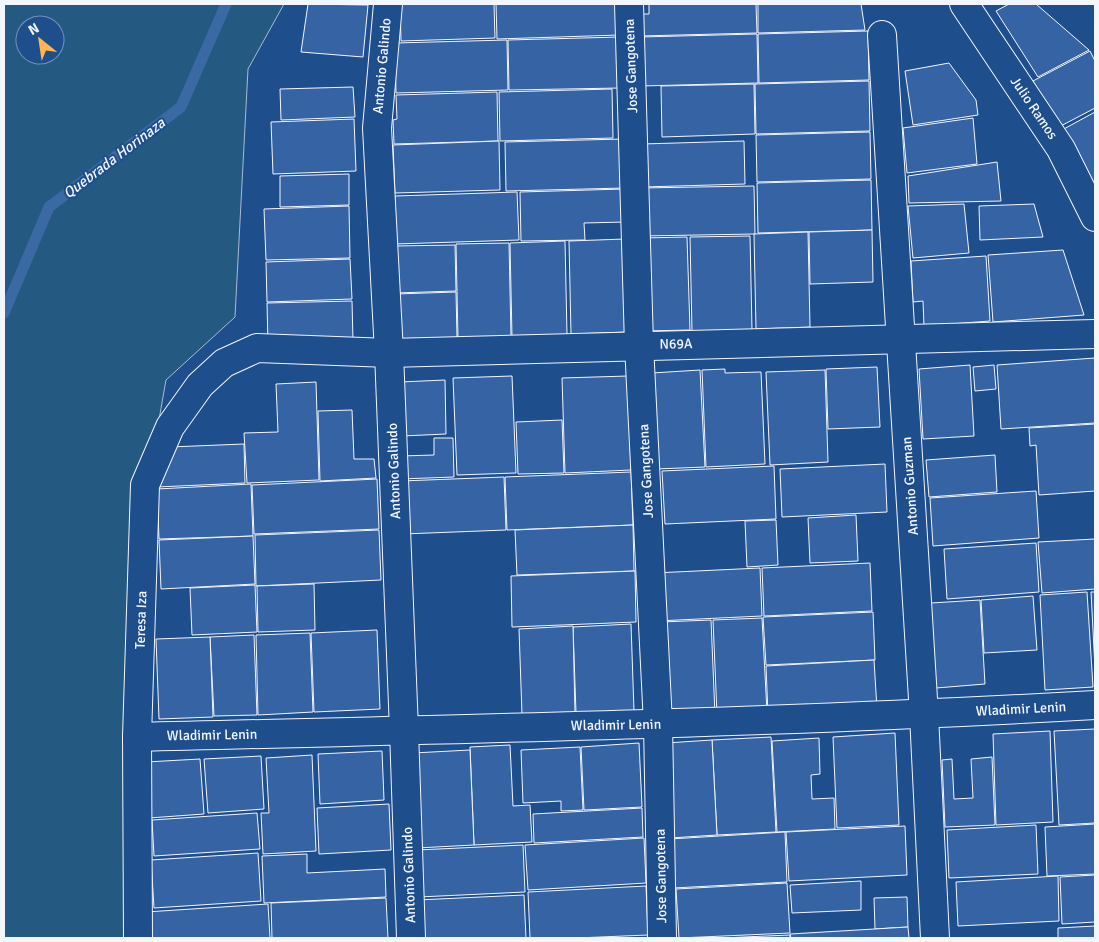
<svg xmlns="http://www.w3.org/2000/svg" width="1099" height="942" font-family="Signika,sans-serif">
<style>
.green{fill:#245a82;stroke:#a8bbd7;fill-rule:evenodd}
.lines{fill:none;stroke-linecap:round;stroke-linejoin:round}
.stream{stroke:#3b69a3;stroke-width:11}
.building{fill:#3563a3;stroke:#f2f6ff}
.minor-casing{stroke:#f2f6ff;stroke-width:30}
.minor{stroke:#1f4e8c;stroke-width:28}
.labels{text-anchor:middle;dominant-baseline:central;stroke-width:4;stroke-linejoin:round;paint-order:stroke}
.street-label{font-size:14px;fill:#f2f6ff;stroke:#1f4e8c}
.water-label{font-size:15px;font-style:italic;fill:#f2f6ff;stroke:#1f4e8c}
</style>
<rect width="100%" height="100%" fill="#1f4e8c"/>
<path class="green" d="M4,4H284L248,69L235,317L166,380L145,499L137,938H4ZM25,25H55V55H25Z"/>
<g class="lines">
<polyline class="stream" points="4,313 49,207 181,107 226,4"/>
</g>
<g class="building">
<polygon points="308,4 368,5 363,57 301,52"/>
<polygon points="400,4 494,4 495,38 401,41"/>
<polygon points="496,4 620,4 620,35 497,39"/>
<polygon points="649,4 756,4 757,33 640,36 639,14 649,14"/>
<polygon points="758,4 861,4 865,30 758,33"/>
<polygon points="1009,4 1036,4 1089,50 1038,77 996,11"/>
<polygon points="868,31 869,80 759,83 758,34"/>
<polygon points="757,34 758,83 641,86 640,37"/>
<polygon points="619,37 620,88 509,90 508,40"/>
<polygon points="507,40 508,90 396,93 395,43"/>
<polygon points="1090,51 1095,61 1095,108 1057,128 1033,81"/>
<polygon points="949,63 976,100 978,115 913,125 905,71"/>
<polygon points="869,81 870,131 756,134 755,84"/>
<polygon points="754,84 755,134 662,137 661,86"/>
<polygon points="353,87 355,117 281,120 280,89"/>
<polygon points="612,89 613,138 500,141 499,92"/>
<polygon points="497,92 498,141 394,144 393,120 397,119 396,95"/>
<polygon points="1095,112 1095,194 1062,130"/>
<polygon points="973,118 977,164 907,173 903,128"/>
<polygon points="354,119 356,171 273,174 271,122"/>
<polygon points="870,132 871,179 757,182 756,135"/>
<polygon points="623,139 624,188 506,191 505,142"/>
<polygon points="499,141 500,190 395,193 393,145"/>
<polygon points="744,141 745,184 643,187 642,144"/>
<polygon points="997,162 1001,201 909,203 908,176"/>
<polygon points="349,174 349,205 280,207 280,176"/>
<polygon points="871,180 872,230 758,233 757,183"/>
<polygon points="754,186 755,234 642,236 641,188"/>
<polygon points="624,189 625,222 584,223 585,240 521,241 520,192"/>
<polygon points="517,192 519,240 395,244 395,196"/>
<polygon points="964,204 969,253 913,258 908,206"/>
<polygon points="1034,204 1043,237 980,240 979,206"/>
<polygon points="349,206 350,258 266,260 264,209"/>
<polygon points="872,230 873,282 810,284 809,232"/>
<polygon points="808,232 810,327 756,329 754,234"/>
<polygon points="750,236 752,330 692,331 690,237"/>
<polygon points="687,237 690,330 644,331 642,238"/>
<polygon points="625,239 627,332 571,334 569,241"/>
<polygon points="565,241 567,335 512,337 510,243"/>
<polygon points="509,243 511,337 458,338 456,244"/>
<polygon points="455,245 456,291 395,293 395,246"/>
<polygon points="1063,250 1084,315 993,322 988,255"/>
<polygon points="986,256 990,321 924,326 923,301 913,302 911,261"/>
<polygon points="350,259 352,299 267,302 266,262"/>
<polygon points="456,292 457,338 397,340 396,294"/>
<polygon points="352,301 353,341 268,344 267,303"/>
<polygon points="1095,358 1095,423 1001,429 997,365"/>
<polygon points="970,365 974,436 923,439 919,369"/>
<polygon points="994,365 996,389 975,391 973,367"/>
<polygon points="877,367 880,427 828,429 826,369"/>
<polygon points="725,369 725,373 761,372 765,464 706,467 702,370"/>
<polygon points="700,370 705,467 656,469 652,373"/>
<polygon points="825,370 828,462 770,465 766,372"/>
<polygon points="512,376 516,473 457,475 453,378"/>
<polygon points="628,376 631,470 565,473 562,378"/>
<polygon points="445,380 446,434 402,436 400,382"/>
<polygon points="316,382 319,480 247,483 244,433 278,432 276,384"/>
<polygon points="352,410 354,459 374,459 376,478 320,481 318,411"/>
<polygon points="562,420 564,473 518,474 516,422"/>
<polygon points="1095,424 1095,491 1039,495 1036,445 1030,446 1029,428"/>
<polygon points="434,438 453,438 454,477 401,479 400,456 434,455"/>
<polygon points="244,444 245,483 157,487 170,447"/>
<polygon points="995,455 997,492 929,497 926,460"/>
<polygon points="885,464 887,512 782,517 780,469"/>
<polygon points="774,466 776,519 665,524 662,471"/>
<polygon points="631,472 633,525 507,530 505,477"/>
<polygon points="504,477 506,530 403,534 401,481"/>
<polygon points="377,479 379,529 254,534 252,485"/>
<polygon points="251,484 253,536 159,539 157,489"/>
<polygon points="1036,491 1039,538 933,546 930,498"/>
<polygon points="856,515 858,561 810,563 808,518"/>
<polygon points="776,520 778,565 747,567 745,521"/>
<polygon points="633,525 634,571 517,575 515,530"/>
<polygon points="379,530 381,580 256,586 255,535"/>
<polygon points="253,536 255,584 161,589 159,540"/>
<polygon points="1095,539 1095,589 1042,593 1038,542"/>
<polygon points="1036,543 1039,592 947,599 944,549"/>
<polygon points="870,563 872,611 764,616 762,568"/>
<polygon points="760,568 762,616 657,621 654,573"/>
<polygon points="635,571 636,622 512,627 511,576"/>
<polygon points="314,584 315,630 258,632 257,586"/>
<polygon points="255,585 257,632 192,635 190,588"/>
<polygon points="1087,592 1093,687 1045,690 1040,595"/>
<polygon points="1091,592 1095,592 1095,669"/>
<polygon points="1033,596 1037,650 984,653 981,600"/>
<polygon points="980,600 985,684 936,688 931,603"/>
<polygon points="873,612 875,660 766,665 763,617"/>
<polygon points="762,618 767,712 717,715 713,620"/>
<polygon points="711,620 715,715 665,717 661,622"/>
<polygon points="631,624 634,711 576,713 573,627"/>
<polygon points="573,626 575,713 522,715 519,629"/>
<polygon points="377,630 380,709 314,712 311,633"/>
<polygon points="310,633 313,712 258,715 256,635"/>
<polygon points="254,635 257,715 214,716 210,637"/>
<polygon points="210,637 213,717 159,719 156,639"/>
<polygon points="874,660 877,709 768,714 766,666"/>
<polygon points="1095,729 1095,823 1059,825 1054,731"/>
<polygon points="1050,731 1053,822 996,825 993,734"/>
<polygon points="895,733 899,825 837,828 833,737"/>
<polygon points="771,737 776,832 717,835 712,740"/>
<polygon points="819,738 820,774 811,775 812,799 834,798 835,829 777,832 772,741"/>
<polygon points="712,740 717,835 670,838 666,743"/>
<polygon points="639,743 642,807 584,810 581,747"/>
<polygon points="510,745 513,806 530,805 532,842 474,845 470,747"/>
<polygon points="580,747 583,810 561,811 561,801 523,803 521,750"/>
<polygon points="470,750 474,845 417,848 413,753"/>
<polygon points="382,751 384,800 320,804 318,754"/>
<polygon points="312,755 316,851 263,854 261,813 269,813 266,758"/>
<polygon points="261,756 264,809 208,813 204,759"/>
<polygon points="992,757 995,825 945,827 942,760 952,759 954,799 973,798 971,759"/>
<polygon points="200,759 204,814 149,818 146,762"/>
<polygon points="389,804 391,850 319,854 317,808"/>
<polygon points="642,808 643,837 534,843 533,814"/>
<polygon points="257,813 260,849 154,856 152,820"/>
<polygon points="1095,824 1095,874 1047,876 1045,827"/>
<polygon points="1036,825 1038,874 949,878 947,830"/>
<polygon points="905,826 907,875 789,881 786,832"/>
<polygon points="785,832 787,882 673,888 670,839"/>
<polygon points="644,838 646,883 528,890 525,845"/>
<polygon points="523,845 525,892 419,897 417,850"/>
<polygon points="258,853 261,901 154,908 151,860"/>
<polygon points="307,854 307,873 385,869 386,897 264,903 262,856"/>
<polygon points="1095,875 1095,922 1062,924 1060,877"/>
<polygon points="1058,876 1059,921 958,926 956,882"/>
<polygon points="861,881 861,910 792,913 790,885"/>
<polygon points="787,883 790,933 679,938 676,889"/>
<polygon points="646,886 648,935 576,938 530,938 528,892"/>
<polygon points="524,895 526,938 418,938 417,900"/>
<polygon points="907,897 908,927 875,929 874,898"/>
<polygon points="386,898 388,938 272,938 271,903"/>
<polygon points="268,904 270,938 148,938 146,912"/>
<polygon points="1095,926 1095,938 1058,938 1058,928"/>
<polygon points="908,927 909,938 791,938 790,934"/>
<polygon points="790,935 790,938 720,938"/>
</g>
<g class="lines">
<defs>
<g id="minor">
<polyline points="388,4 377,128 389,353 404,730 411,938"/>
<polyline points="629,4 639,345 658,724 662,938"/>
<polyline points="964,4 1061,149 1095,217"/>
<polyline points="882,35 924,715 935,938"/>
<path d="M137,737C457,729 776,723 1095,705"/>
<polyline points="138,938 137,737 145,485 170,427 200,385 224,363 257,348 389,353 1095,334"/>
</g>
</defs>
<use href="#minor" class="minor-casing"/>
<use href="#minor" class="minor"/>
</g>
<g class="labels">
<g class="street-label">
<text transform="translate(382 66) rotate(-85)">Antonio Galindo</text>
<text transform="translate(631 66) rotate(-92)">Jose Gangotena</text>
<text transform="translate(1034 108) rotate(56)">Julio Ramos</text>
<text transform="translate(676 344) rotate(-1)">N69A</text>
<text transform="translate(394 471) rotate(-92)">Antonio Galindo</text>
<text transform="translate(646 471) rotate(-93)">Jose Gangotena</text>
<text transform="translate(910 486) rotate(-94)">Antonio Guzman</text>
<text transform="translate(141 620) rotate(-88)">Teresa Iza</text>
<text transform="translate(1021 709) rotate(-3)">Wladimir Lenin</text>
<text transform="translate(616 725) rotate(-1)">Wladimir Lenin</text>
<text transform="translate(212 735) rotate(-1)">Wladimir Lenin</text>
<text transform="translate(409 875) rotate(-92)">Antonio Galindo</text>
<text transform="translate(661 876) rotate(-91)">Jose Gangotena</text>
</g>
<g class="water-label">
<text transform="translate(114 158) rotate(-37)">Quebrada Horinaza</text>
</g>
</g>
<rect width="1099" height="942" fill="none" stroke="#f2f6ff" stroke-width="10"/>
<g transform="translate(40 40) rotate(330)"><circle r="24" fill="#1f4e8c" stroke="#7391ba"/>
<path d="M0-4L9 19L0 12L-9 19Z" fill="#ffb74d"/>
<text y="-8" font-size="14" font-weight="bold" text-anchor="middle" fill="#f2f6ff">N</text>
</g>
</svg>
